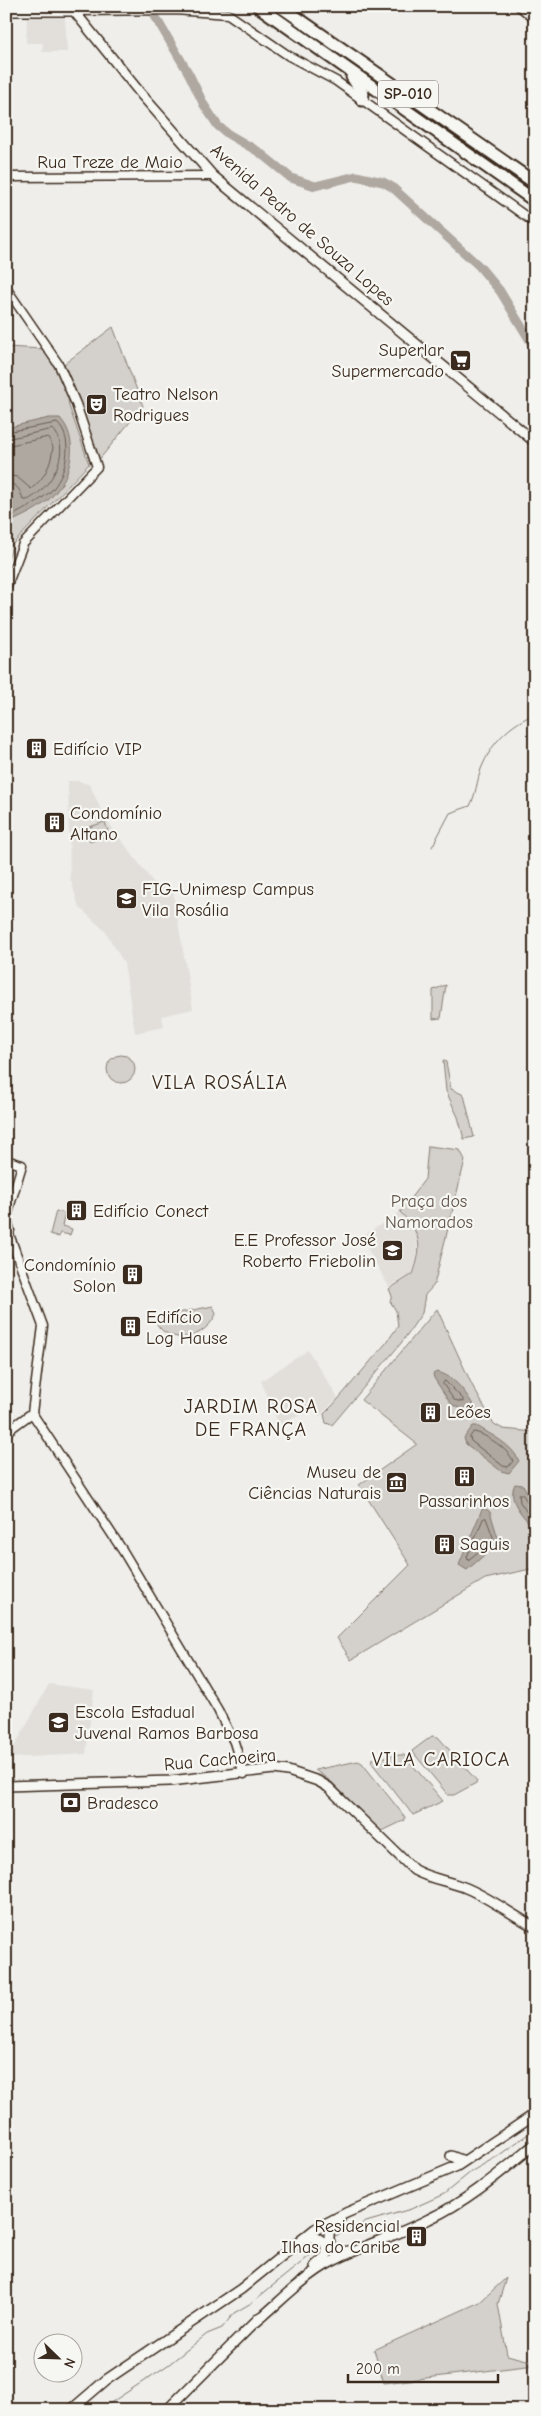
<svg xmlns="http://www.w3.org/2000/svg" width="541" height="2416" font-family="'Comic Neue',sans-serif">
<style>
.built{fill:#e2dfdb}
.green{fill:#d4d1cc;stroke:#887e75}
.water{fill:#afa8a1;stroke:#81766d}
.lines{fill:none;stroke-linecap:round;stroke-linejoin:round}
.shore{stroke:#695c52;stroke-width:1}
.stream{stroke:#81766d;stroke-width:1}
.river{stroke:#afa8a1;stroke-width:9}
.tertiary-casing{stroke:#3b2a1e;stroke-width:11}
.secondary-casing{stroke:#3b2a1e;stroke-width:12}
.motorway-casing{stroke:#3b2a1e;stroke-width:15}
.tertiary{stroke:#f6f6f2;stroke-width:8}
.secondary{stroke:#f6f6f2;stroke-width:9}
.motorway{stroke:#f6f6f2;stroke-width:11}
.labels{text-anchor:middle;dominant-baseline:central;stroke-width:4.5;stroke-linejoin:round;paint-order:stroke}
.shield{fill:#f6f6f2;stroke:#73675e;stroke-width:1}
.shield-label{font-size:16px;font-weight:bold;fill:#3b2a1e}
.street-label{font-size:18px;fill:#3b2a1e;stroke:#f6f6f2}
.poi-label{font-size:18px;fill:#3b2a1e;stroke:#f6f6f2;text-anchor:start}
.park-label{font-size:18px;fill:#61544a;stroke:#f6f6f2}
.quarter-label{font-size:20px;letter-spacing:1px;fill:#3b2a1e;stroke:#f6f6f2}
</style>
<rect width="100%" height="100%" fill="#efeeea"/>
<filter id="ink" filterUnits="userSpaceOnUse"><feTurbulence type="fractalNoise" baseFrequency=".02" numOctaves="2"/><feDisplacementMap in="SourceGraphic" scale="10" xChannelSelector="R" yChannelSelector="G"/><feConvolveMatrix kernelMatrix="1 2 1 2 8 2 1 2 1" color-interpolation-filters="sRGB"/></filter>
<g filter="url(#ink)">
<g class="built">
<polygon points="27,14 61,16 65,18 67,52 42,52 43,43 26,43"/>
<polygon points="68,781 79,781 90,785 104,817 153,882 173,892 193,1009 162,1016 164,1027 135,1033 124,963 105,931 79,907 70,878"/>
<polygon points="400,1212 417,1233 417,1260 412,1274 389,1287 361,1237"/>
<polygon points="308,1350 338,1398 319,1417 314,1409 279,1425 261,1381"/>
<polygon points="49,1684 94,1690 86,1754 8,1758"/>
</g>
<g class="green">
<polygon points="113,327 143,406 98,461 85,418 64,364"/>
<polygon points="6,347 44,349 67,390 69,406 89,464 13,544 6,565"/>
<polygon points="105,822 109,835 90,842 86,828"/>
<polygon points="446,985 441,1018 433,1019 433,990"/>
<circle cx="121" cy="1069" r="14"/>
<polygon points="443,1060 446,1062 451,1089 464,1095 474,1137 464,1139 458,1117 446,1091"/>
<path d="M428,1146L460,1150L465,1160L434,1285L425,1295L422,1313L402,1342L332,1425L326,1423L324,1414L334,1404L387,1342L398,1326L396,1311L390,1301L392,1296L389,1289L413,1274C423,1247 421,1232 400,1212L425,1179Z"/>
<polygon points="56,1211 65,1213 62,1226 72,1229 70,1235 60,1233 59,1237 50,1234"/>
<path d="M213,1306L216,1314C207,1334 182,1345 163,1331C159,1328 156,1322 153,1318Z"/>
<polygon points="437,1309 472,1385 494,1424 503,1429 535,1432 535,1568 485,1579 351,1660 337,1638 410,1565 359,1485 417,1444 361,1400"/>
<polygon points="432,1736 438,1737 477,1781 476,1783 454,1795 448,1795 412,1751"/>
<polygon points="399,1755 404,1755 443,1801 413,1815 371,1762 372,1759"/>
<polygon points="358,1761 362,1763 405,1817 405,1820 380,1832 333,1783 315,1770"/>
<polygon points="506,2278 498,2304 507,2355 535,2362 535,2365 384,2383 374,2350 480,2302"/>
</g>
<g class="water">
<path d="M49,418H60C79,439 72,473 55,493C43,508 23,516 6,524V505L12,500L6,493V428Z"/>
<path d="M437,1372C455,1376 466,1393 475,1408L469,1413L451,1404L434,1378L433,1374Z"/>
<path d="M473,1426H477C491,1435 512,1444 519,1461L509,1473L501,1471L466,1444L464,1438Z"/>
<path d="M515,1484L523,1485L535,1506V1520L531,1525C521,1514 507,1499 515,1484Z"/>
<polygon points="482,1509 486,1509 490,1512 498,1538 496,1545 467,1570 459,1565"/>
</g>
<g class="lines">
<g class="shore">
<path d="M6,432L57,423C75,439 66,477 50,492C37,503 21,511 6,519"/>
<path d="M6,439L53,429C71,449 54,481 37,494C32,497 29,501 23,500C21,491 17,483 6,483"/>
<path d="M6,446L48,437L53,447C51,465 45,478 31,489L17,477L6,475"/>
<polygon points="445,1381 463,1399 463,1402 454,1400 443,1384"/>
<path d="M474,1432C486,1434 509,1450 513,1461L508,1467L503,1466L471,1441L470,1437Z"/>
<polyline points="535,1505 529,1504 522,1494 519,1494 520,1502 530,1517 535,1517"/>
<polygon points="486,1518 493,1537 492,1541 468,1560 467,1557 483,1519"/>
</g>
<g class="stream">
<path d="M432,847L450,813L470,806C476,794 477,781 481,769C492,742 509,725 535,714"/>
<polyline points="333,2237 366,2222 411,2209 444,2194 472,2171 498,2156 535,2129"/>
<polyline points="256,2299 322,2246"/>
<polyline points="100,2410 168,2365 207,2334 222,2328 234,2313 253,2302"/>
</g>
<polyline class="river" points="149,6 189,74 204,105 218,126 228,134 259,152 291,178 315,186 356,176 383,182 392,187 479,266 500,291 535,349"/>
<defs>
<g id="tertiary">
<polyline points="519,6 535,19"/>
<polyline points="74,11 175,10 228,14 289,56 336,81 535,223"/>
<polyline points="6,177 213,176"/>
<polyline points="6,288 59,365 76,404 97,467 23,544 6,588"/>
<polyline points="6,1160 22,1165 10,1205 6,1209"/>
<polyline points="10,1205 7,1219 10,1230"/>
<polyline points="6,1226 43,1326 32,1413 123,1551 218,1710 234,1742 244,1774"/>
<polyline points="6,1432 32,1413"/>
</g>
<g id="secondary">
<polyline points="6,11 74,11 141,94 213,176 535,442"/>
<path d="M6,1786L170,1781L274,1769L288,1771L318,1781L328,1787L414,1870C430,1879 449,1881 466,1888C490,1898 512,1915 535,1927"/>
<polyline points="451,2156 464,2161"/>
<path d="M340,2220C327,2229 326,2238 334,2251L339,2253L348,2251"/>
<polyline points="303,2239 316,2237 325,2243 327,2255 315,2266"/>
<path d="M256,2322C279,2303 299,2281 324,2266C358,2246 395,2237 429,2219C469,2200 501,2172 535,2144"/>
<polyline points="71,2410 106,2380 241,2289 315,2229 346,2213 457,2166 535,2114"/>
<polyline points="167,2410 260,2317"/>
</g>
<g id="motorway">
<polyline points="258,6 535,201"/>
<polyline points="280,6 535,183"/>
<polyline points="352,77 363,94 362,100"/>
</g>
</defs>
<use href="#tertiary" class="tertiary-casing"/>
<use href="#secondary" class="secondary-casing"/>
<use href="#motorway" class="motorway-casing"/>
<use href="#tertiary" class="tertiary"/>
<use href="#secondary" class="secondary"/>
<use href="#motorway" class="motorway"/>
</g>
</g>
<defs>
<symbol id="supermarket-square" viewBox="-11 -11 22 22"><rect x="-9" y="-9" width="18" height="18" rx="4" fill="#3b2a1e" stroke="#f6f6f2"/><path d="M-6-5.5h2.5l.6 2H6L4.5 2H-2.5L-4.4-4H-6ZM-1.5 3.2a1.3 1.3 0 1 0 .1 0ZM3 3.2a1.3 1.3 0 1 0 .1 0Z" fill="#fff"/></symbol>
<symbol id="theatre-square" viewBox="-11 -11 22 22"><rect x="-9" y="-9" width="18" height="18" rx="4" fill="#3b2a1e" stroke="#f6f6f2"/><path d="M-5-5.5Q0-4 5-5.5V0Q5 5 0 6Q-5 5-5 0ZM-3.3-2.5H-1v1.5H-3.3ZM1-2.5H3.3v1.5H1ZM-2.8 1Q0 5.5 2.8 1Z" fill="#fff"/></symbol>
<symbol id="building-square" viewBox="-11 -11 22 22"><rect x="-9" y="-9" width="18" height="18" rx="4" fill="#3b2a1e" stroke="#f6f6f2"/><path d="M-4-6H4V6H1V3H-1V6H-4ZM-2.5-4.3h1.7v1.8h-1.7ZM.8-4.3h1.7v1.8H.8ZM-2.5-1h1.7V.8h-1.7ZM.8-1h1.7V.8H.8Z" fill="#fff"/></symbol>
<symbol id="university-square" viewBox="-11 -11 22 22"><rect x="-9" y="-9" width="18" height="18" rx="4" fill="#3b2a1e" stroke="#f6f6f2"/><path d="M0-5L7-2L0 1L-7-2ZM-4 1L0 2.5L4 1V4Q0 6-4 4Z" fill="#fff"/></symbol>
<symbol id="school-square" viewBox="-11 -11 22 22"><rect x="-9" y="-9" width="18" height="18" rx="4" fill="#3b2a1e" stroke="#f6f6f2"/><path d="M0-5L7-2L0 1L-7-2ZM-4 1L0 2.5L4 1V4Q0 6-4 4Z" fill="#fff"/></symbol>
<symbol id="museum-square" viewBox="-11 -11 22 22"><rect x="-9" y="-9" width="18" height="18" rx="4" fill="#3b2a1e" stroke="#f6f6f2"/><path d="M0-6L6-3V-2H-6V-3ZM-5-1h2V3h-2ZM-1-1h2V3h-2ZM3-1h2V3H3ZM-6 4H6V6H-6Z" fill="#fff"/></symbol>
<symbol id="bank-square" viewBox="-11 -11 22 22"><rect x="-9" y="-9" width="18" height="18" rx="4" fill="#3b2a1e" stroke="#f6f6f2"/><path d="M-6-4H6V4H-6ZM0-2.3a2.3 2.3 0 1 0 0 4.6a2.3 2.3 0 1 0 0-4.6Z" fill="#fff"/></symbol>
</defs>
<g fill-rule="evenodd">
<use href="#supermarket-square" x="448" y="348" width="25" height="25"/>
<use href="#theatre-square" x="84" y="392" width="25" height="25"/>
<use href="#building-square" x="24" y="736" width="25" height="25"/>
<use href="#building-square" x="42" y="810" width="25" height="25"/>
<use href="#university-square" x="114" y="886" width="25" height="25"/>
<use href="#building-square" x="64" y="1198" width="25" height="25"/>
<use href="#school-square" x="380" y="1238" width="25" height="25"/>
<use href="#building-square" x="120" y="1262" width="25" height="25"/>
<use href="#building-square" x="118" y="1314" width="25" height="25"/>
<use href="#building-square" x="418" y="1400" width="25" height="25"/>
<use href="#building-square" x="452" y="1464" width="25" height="25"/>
<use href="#museum-square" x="384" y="1470" width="25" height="25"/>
<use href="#building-square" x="432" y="1532" width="25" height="25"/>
<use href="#school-square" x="46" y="1710" width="25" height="25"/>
<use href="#bank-square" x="58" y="1790" width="25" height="25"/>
<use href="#building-square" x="404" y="2224" width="25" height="25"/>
</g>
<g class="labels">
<rect class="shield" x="378" y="80.5" width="60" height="27" rx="4"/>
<g class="shield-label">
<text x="408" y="94">SP-010</text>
</g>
<g class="street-label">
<text x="110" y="162">Rua Treze de Maio</text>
<text transform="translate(302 225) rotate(41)">Avenida Pedro de Souza Lopes</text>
<text transform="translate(220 1760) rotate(-5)">Rua Cachoeira</text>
</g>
<g class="poi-label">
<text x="444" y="350" text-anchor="end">Superlar<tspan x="444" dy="21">Supermercado</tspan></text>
<text x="113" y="394">Teatro Nelson<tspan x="113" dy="21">Rodrigues</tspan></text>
<text x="53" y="749">Edifício VIP</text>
<text x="70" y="813">Condomínio<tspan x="70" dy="21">Altano</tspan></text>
<text x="142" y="889">FIG-Unimesp Campus<tspan x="142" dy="21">Vila Rosália</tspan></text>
<text x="93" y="1211">Edifício Conect</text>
<text x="376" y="1240" text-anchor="end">E.E Professor José<tspan x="376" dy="21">Roberto Friebolin</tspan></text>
<text x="116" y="1265" text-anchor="end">Condomínio<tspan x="116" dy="21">Solon</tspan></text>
<text x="146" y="1317">Edifício<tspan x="146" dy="21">Log Hause</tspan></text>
<text x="447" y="1412">Leões</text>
<text x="381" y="1472" text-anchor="end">Museu de<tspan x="381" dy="21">Ciências Naturais</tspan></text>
<text x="464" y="1501" text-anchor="middle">Passarinhos</text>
<text x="460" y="1544">Saguis</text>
<text x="75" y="1712">Escola Estadual<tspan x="75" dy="21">Juvenal Ramos Barbosa</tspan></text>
<text x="87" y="1803">Bradesco</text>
<text x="400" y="2226" text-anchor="end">Residencial<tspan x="400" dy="21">Ilhas do Caribe</tspan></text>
</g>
<g class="park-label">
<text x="429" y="1201">Praça dos<tspan x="429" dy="21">Namorados</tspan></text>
</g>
<g class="quarter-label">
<text x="220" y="1082">VILA ROSÁLIA</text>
<text x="251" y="1406">JARDIM ROSA<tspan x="251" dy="23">DE FRANÇA</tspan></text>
<text x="441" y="1759">VILA CARIOCA</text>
</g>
</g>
<rect width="541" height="2416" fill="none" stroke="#f6f6f2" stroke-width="25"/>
<rect x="12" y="12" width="516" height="2391" fill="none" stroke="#3b2a1e" stroke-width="2" filter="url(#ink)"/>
<g transform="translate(58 2358) rotate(113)"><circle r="24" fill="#f6f6f2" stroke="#aba49d"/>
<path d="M0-4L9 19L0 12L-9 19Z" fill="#3b2a1e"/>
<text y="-8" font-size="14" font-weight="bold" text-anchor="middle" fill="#3b2a1e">N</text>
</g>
<path d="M348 2374v8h150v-8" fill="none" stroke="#3b2a1e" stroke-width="2.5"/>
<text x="356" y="2374" font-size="15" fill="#3b2a1e" stroke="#f6f6f2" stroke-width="4" paint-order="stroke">200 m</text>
</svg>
